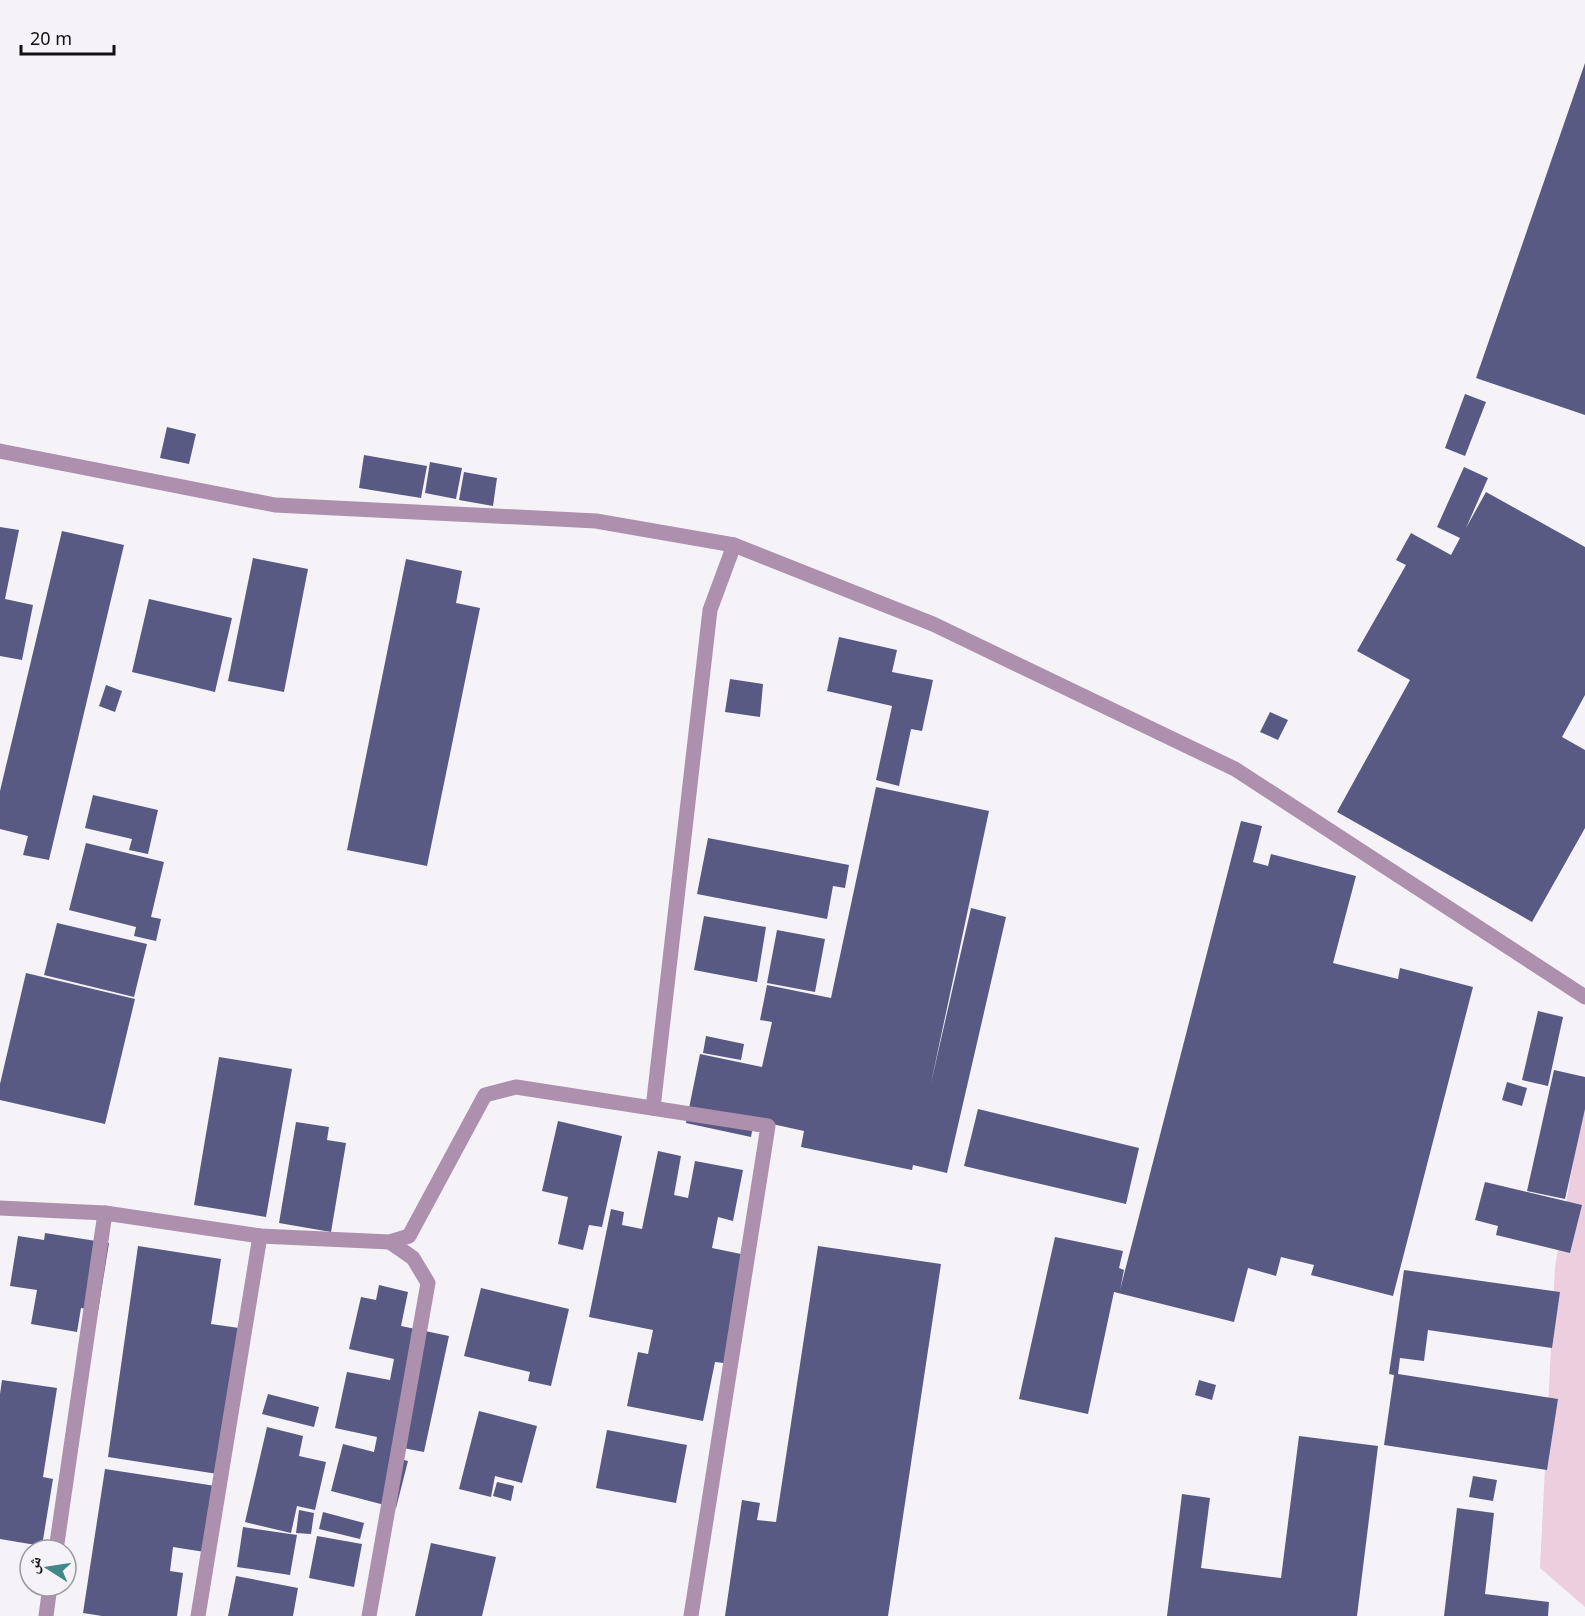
<svg xmlns="http://www.w3.org/2000/svg" width="1585" height="1616" font-family="'Noto Sans','Noto Naskh Arabic',sans-serif">
<style>
.green{fill:#edcede}
.building{fill:#585a83}
.lines{fill:none;stroke-linecap:round;stroke-linejoin:round}
.minor{stroke:#ad8fae;stroke-width:15}
</style>
<rect width="100%" height="100%" fill="#f5f3f8"/>
<polygon class="green" points="1585,1094 1585,1607 1540,1568 1555,1267"/>
<g class="building">
<polygon points="1585,63 1585,415 1476,378"/>
<polygon points="1465,394 1486,402 1465,456 1445,448"/>
<polygon points="167,427 196,434 189,464 160,458"/>
<polygon points="364,455 427,466 421,498 359,488"/>
<polygon points="430,462 462,468 456,499 425,493"/>
<polygon points="1464,467 1488,478 1466,528 1486,492 1585,547 1585,695 1562,737 1585,750 1585,828 1532,922 1337,812 1410,680 1357,651 1406,565 1396,560 1411,533 1451,555 1460,538 1437,527"/>
<polygon points="464,472 497,478 493,506 459,500"/>
<polygon points="0,527 19,530 5,599 33,605 22,660 0,656"/>
<polygon points="62,531 124,545 49,860 23,855 28,836 0,829 0,791"/>
<polygon points="253,558 308,569 284,692 228,681"/>
<polygon points="406,559 462,571 456,603 480,608 427,866 347,850"/>
<polygon points="149,599 232,618 215,692 132,672"/>
<polygon points="839,637 897,650 892,672 933,680 922,731 911,729 899,786 876,780 892,706 827,691"/>
<polygon points="730,679 763,684 760,717 725,712"/>
<polygon points="106,685 122,691 115,712 99,706"/>
<polygon points="1270,712 1288,720 1278,740 1260,732"/>
<polygon points="876,787 989,811 931,1083 971,908 1006,917 947,1173 913,1165 912,1170 801,1147 804,1131 754,1120 751,1137 686,1123 700,1054 762,1067 772,1022 760,1020 767,985 831,998"/>
<polygon points="93,795 158,810 148,854 129,850 132,839 85,828"/>
<polygon points="1241,821 1262,826 1253,862 1268,866 1271,854 1356,876 1333,963 1398,979 1400,968 1473,987 1393,1296 1311,1275 1314,1265 1281,1257 1276,1276 1248,1268 1234,1322 1114,1292 1088,1414 1019,1399 1055,1237 1123,1251 1119,1268 1124,1270 1120,1290"/>
<polygon points="708,838 849,865 845,888 833,886 827,919 697,894"/>
<polygon points="86,843 164,862 151,917 161,919 156,941 134,936 136,927 69,910"/>
<polygon points="704,916 766,927 757,982 694,970"/>
<polygon points="57,923 147,944 134,997 44,975"/>
<polygon points="777,930 825,939 815,992 767,983"/>
<polygon points="26,973 135,999 105,1124 0,1100 0,1084"/>
<polygon points="1538,1011 1563,1017 1548,1086 1522,1080"/>
<polygon points="706,1036 744,1044 741,1060 703,1053"/>
<polygon points="219,1057 292,1069 266,1217 194,1205"/>
<polygon points="1554,1070 1585,1077 1585,1109 1565,1199 1527,1191"/>
<polygon points="1507,1082 1527,1088 1522,1106 1502,1100"/>
<polygon points="978,1109 1139,1148 1126,1204 964,1166"/>
<polygon points="558,1121 622,1136 602,1227 589,1225 583,1250 558,1244 568,1197 542,1191"/>
<polygon points="296,1122 329,1127 327,1140 346,1143 331,1232 279,1223"/>
<polygon points="658,1151 681,1156 674,1195 688,1198 695,1161 743,1170 733,1221 718,1217 712,1248 746,1255 724,1363 715,1362 703,1421 627,1406 638,1352 648,1354 653,1330 589,1317 611,1209 624,1212 622,1225 642,1229"/>
<polygon points="1485,1182 1582,1205 1570,1253 1496,1235 1498,1226 1475,1220"/>
<polygon points="45,1233 109,1243 98,1311 81,1308 77,1332 31,1324 37,1290 10,1286 18,1236 44,1240"/>
<polygon points="138,1246 221,1259 211,1324 246,1329 224,1475 108,1457"/>
<polygon points="818,1246 941,1264 888,1616 725,1616 742,1500 760,1503 757,1520 776,1522"/>
<polygon points="1404,1270 1560,1292 1552,1348 1428,1330 1424,1361 1400,1358 1398,1374 1558,1399 1547,1470 1384,1445 1394,1375 1389,1374"/>
<polygon points="379,1285 408,1292 401,1326 449,1336 424,1452 398,1447 396,1458 408,1461 396,1508 331,1491 343,1444 374,1452 377,1437 335,1428 347,1372 390,1380 394,1359 349,1349 361,1297 376,1300"/>
<polygon points="481,1288 569,1309 551,1386 528,1381 530,1372 464,1356"/>
<polygon points="2,1380 57,1388 43,1477 53,1479 42,1546 0,1539 0,1394"/>
<polygon points="1199,1380 1216,1385 1212,1400 1195,1395"/>
<polygon points="268,1394 319,1407 314,1427 262,1414"/>
<polygon points="479,1411 537,1426 522,1483 495,1476 491,1497 459,1489"/>
<polygon points="267,1427 303,1436 299,1456 326,1462 315,1510 297,1506 291,1533 245,1522"/>
<polygon points="607,1430 687,1445 676,1503 596,1488"/>
<polygon points="1299,1436 1378,1446 1357,1616 1167,1616 1182,1494 1210,1498 1201,1568 1281,1578"/>
<polygon points="105,1469 222,1487 211,1553 173,1547 170,1571 183,1573 177,1616 102,1616 83,1613"/>
<polygon points="1473,1476 1497,1480 1493,1501 1469,1497"/>
<polygon points="497,1482 514,1486 511,1501 493,1496"/>
<polygon points="1457,1508 1494,1513 1485,1594 1549,1602 1548,1616 1444,1616"/>
<polygon points="299,1510 314,1513 311,1534 296,1533"/>
<polygon points="323,1512 364,1523 360,1539 319,1529"/>
<polygon points="243,1527 297,1535 290,1575 237,1567"/>
<polygon points="317,1536 362,1544 354,1587 309,1578"/>
<polygon points="431,1543 496,1557 482,1616 415,1616"/>
<polygon points="236,1576 298,1588 293,1616 228,1616"/>
</g>
<g class="lines">
<g class="minor">
<polyline points="0,451 275,505 596,521 734,545 933,624 1235,769 1585,997"/>
<polyline points="653,1108 710,610 734,545"/>
<polyline points="0,1208 105,1213 260,1236 390,1242 409,1236 485,1095 516,1087 768,1126 691,1616"/>
<polyline points="56,1550 105,1213"/>
<polyline points="46,1616 50,1586"/>
<polyline points="198,1616 260,1236"/>
<polyline points="369,1616 428,1283 413,1258 390,1242"/>
</g>
</g>
<g transform="translate(48 1568) rotate(282)"><circle r="28" fill="#f5f3f8" stroke="#9a999c" stroke-width="1.5"/>
<path d="M0-4.5L10 22L0 15L-10 22Z" fill="#418989"/>
<text y="-9" font-size="16" font-weight="bold" text-anchor="middle" fill="#111112">ش</text>
</g>
<path d="M21 45v9h93v-9" fill="none" stroke="#111112" stroke-width="3"/>
<text x="30" y="45" font-size="18" fill="#111112" stroke="#f5f3f8" stroke-width="4.5" paint-order="stroke">20 m</text>
</svg>
